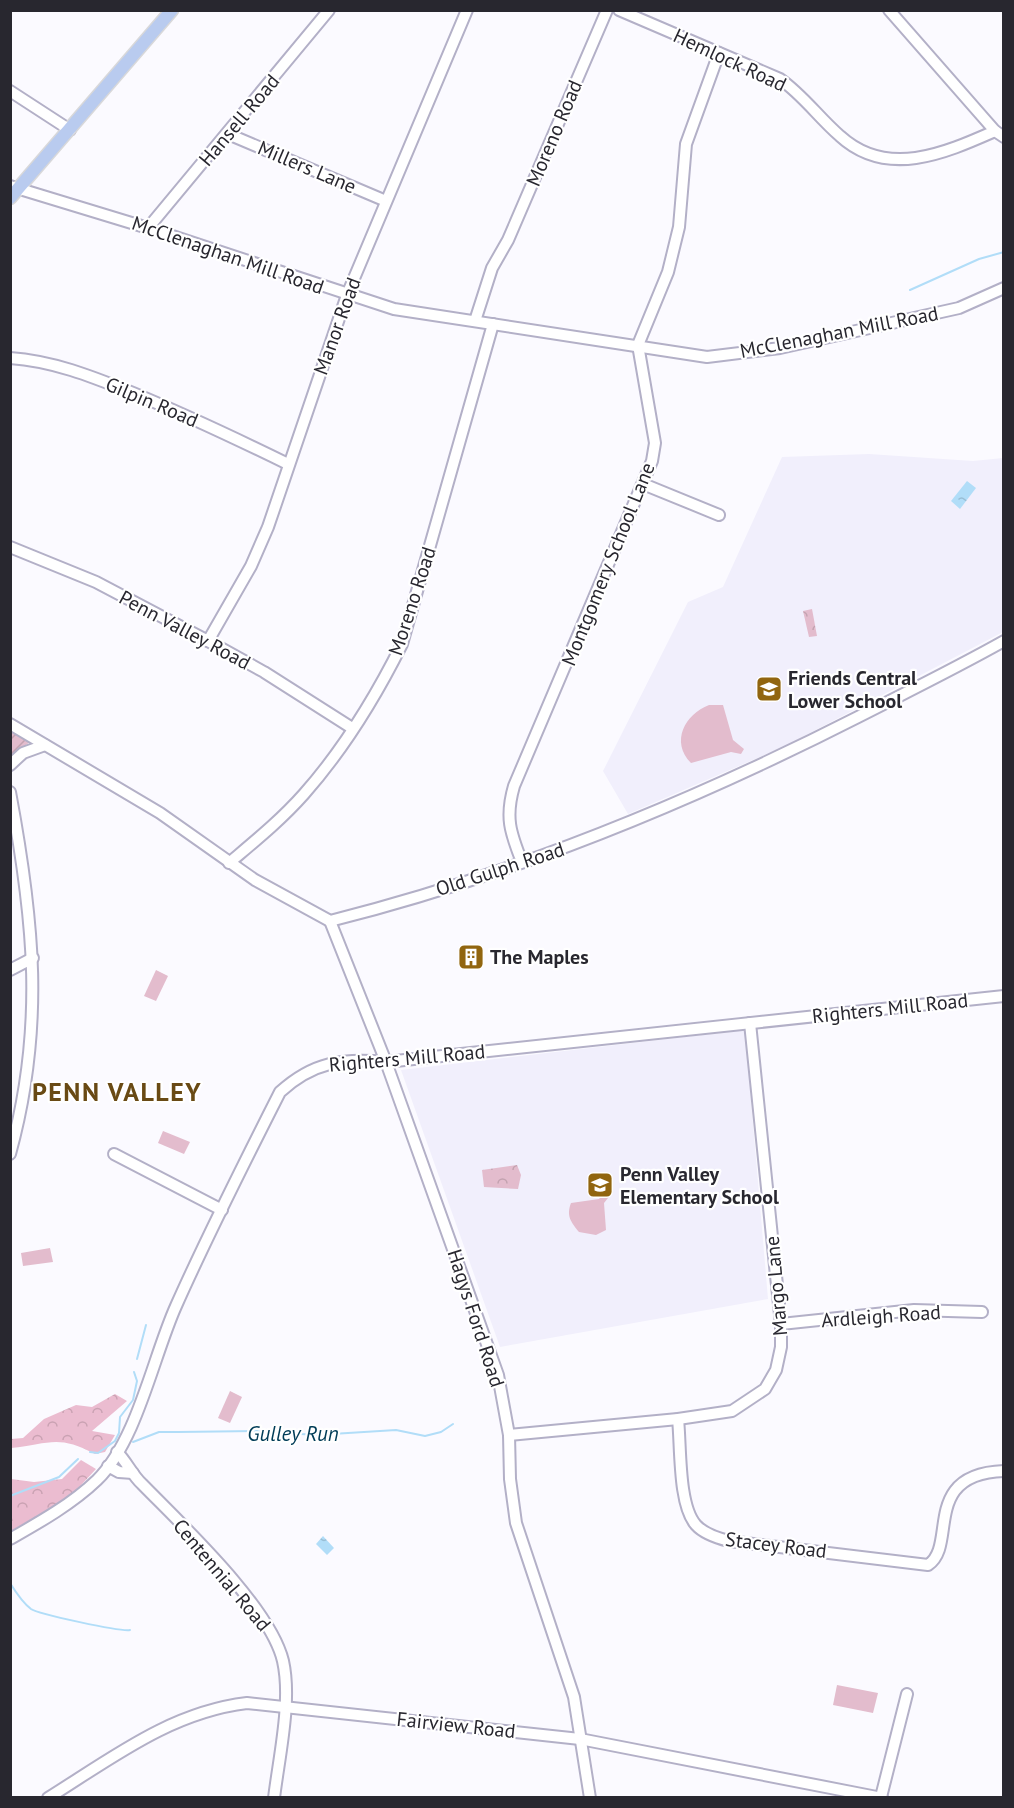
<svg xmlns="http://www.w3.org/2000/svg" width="1014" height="1808" font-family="'PT Sans',sans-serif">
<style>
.built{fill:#f1effc}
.forest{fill:url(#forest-crowns)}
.park{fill:url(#park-crowns)}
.garden{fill:url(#garden-furrows)}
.pitch{fill:#e3bccd}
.water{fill:url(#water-ripples)}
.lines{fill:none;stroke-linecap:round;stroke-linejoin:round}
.stream{stroke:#b1ddf8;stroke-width:2}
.minor-casing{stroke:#b3b0c7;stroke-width:14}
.major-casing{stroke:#d8d8da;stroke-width:15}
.minor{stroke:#fff;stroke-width:10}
.major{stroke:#b9cbef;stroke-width:12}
.labels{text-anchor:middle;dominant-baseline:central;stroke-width:4.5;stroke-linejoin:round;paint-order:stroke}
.street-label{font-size:20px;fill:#28272f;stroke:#fff}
.poi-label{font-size:20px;font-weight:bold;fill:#28272f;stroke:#fff;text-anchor:start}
.water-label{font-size:21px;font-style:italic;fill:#013c57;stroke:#fff}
.district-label{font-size:26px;font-weight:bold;letter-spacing:1.5px;fill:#694a14;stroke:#fff}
</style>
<defs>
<pattern id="forest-crowns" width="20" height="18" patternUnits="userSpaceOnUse" patternTransform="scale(1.5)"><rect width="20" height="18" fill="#ebbcd0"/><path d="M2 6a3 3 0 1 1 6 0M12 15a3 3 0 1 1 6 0" fill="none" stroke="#caa2b3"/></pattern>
<pattern id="park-crowns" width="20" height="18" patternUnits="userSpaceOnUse" patternTransform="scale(1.5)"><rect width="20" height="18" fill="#e3bccd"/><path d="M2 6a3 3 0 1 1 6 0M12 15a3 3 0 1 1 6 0" fill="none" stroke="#c3a2b0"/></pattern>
<pattern id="garden-furrows" width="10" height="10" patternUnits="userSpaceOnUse" patternTransform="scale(1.5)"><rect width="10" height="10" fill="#e3bccd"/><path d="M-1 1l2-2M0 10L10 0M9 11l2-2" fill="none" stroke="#c3a2b0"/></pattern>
<pattern id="water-ripples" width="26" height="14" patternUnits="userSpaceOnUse" patternTransform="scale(1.5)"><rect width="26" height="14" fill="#b1ddf8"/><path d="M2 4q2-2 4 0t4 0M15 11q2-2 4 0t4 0" fill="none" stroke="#98bed5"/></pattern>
</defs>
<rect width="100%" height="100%" fill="#fbfaff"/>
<g class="built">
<polygon points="869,454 973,461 1003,458 1003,632 783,747 628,814 603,771 688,602 723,587 782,457"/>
<polygon points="745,1030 768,1299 500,1347 401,1070"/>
</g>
<g class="forest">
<path d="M115,1394L127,1401L92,1431L115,1435L105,1452L95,1454C58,1434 49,1444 11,1448V1439L23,1438L44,1419L76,1405L92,1407Z"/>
<polygon points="81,1460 96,1469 71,1496 11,1531 11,1479 34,1482 62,1479"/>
</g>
<g class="park">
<polygon points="812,609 817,636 809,637 803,611"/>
<polygon points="517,1165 521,1175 518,1189 484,1187 482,1170"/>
</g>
<polygon class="garden" points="11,732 30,742 13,755 11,754"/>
<g class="pitch">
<path d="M709,705H723L733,740L744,749L741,754L731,752L691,763C670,742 685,714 709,705Z"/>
<polygon points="156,970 168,976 156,1001 144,996"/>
<polygon points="163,1131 190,1142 184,1154 158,1143"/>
<path d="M604,1193L608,1198L604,1203L606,1230L596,1235L579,1232C571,1222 566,1216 571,1203L599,1199Z"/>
<polygon points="50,1248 53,1262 23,1266 21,1253"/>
<polygon points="230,1391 242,1397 230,1423 218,1418"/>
<polygon points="837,1685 878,1693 873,1713 833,1705"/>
</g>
<g class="water">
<polygon points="967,481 976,488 960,509 951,501"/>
<polygon points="323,1536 334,1548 327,1555 316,1544"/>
</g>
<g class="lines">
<g class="stream">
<polyline points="910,290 979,259 1004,252"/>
<polyline points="137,1359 146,1325"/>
<polyline points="133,1442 159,1432 178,1432 256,1431 316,1435 396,1430 425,1436 441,1432 453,1424"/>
<polyline points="90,1452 98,1453 115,1441 119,1433 120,1417 133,1400 137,1381 134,1372"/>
<polyline points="10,1496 59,1477 78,1459"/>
<polyline points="10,1552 10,1560"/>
<path d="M10,1583C15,1591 23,1603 31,1609C38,1614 121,1632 130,1630"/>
</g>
<defs>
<g id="minor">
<path d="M619,10L780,79C803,95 819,118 840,136C887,179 945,153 995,131"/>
<polyline points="889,10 995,131 1004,137"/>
<polyline points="10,91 70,130"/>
<polyline points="228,134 386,201"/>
<polyline points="10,186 148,228 394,309 707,357 780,348 959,308 1004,288"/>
<polyline points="148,228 329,10"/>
<polyline points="475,321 492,268 508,240 607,10"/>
<path d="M10,358C54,361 93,377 133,393C186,415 237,439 288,464"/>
<polyline points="643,484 719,515"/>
<polyline points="10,547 96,582 208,641 264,672 352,728"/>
<polyline points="208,641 251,566 268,527 347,295 467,10"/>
<path d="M10,724L160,813L255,880L330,921C514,875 689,803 858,717C907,692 956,668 1004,641"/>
<polyline points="10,765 23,753 45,745"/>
<path d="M10,792C34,920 45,1027 10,1154"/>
<path d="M522,862C510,832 505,817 514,786L652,461L655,443L638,345L668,272L679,227L686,144L719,53"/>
<path d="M229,863C255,841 281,820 304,794C343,750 376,696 402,644L493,324"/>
<polyline points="330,921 386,1062 498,1375 509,1435 510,1479 516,1523 574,1697 590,1798"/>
<polyline points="10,970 33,958"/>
<polyline points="114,1154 222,1210"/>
<polyline points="781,1324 914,1310 982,1312"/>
<path d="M678,1419C681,1446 678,1505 696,1525C704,1534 717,1538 729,1541L928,1565C958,1546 920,1474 1004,1471"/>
<polyline points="509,1435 678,1419 732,1411 765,1389 776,1370 781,1347 781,1324 750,1023"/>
<path d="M117,1452C127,1462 132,1475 142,1484C182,1525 270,1607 283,1661C292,1701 279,1757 274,1798"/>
<polyline points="108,1466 119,1472 133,1473"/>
<path d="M10,1539C40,1522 72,1504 97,1480C137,1441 153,1357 176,1306C208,1234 244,1163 280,1092C313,1062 342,1058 386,1062L1004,996"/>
<polyline points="881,1797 907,1694"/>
<path d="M48,1798C112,1758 171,1712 247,1703L580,1739L882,1798"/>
</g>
<polyline id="major" points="10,198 172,10"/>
</defs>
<use href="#minor" class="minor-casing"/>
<use href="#major" class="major-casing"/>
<use href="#minor" class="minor"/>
<use href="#major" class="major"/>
</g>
<defs>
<symbol id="school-square" viewBox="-11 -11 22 22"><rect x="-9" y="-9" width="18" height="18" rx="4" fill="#91650f" stroke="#fff"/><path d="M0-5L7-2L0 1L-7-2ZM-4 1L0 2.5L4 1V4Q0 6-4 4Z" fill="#fff"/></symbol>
<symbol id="building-square" viewBox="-11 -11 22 22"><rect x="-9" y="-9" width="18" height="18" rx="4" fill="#91650f" stroke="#fff"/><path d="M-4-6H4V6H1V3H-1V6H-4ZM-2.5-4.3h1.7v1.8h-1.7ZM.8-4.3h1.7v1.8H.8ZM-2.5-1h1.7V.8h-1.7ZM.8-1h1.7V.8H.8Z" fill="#fff"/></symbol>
</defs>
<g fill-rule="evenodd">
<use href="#school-square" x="754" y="674" width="30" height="30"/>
<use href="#building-square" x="456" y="942" width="30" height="30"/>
<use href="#school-square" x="585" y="1170" width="30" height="30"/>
</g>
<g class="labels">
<g class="street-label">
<text transform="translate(730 60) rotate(25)">Hemlock Road</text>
<text transform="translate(239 120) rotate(-50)">Hansell Road</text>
<text transform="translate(554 133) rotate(-67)">Moreno Road</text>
<text transform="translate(307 167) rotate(23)">Millers Lane</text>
<text transform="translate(228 255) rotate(19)">McClenaghan Mill Road</text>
<text transform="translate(337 326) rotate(-70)">Manor Road</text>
<text transform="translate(839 332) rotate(-11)">McClenaghan Mill Road</text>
<text transform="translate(152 402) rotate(23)">Gilpin Road</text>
<text transform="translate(608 564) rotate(-68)">Montgomery School Lane</text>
<text transform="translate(412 601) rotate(-72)">Moreno Road</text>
<text transform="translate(185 630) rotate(28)">Penn Valley Road</text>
<text transform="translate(500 869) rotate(-18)">Old Gulph Road</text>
<text transform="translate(890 1008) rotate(-6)">Righters Mill Road</text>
<text transform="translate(407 1058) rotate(-5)">Righters Mill Road</text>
<text transform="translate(776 1286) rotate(-95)">Margo Lane</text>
<text transform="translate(881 1316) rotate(-4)">Ardleigh Road</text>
<text transform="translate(476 1318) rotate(72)">Hagys Ford Road</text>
<text transform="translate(776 1545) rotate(7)">Stacey Road</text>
<text transform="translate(222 1575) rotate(50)">Centennial Road</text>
<text transform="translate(456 1725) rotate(6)">Fairview Road</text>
</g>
<g class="poi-label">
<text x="788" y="678">Friends Central<tspan x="788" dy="23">Lower School</tspan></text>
<text x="490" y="957">The Maples</text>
<text x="620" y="1174">Penn Valley<tspan x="620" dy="23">Elementary School</tspan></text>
</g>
<g class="water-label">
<text x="293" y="1433">Gulley Run</text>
</g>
<g class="district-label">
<text x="117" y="1091">PENN VALLEY</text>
</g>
</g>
<rect width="1014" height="1808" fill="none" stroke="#28272f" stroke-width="24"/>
</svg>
